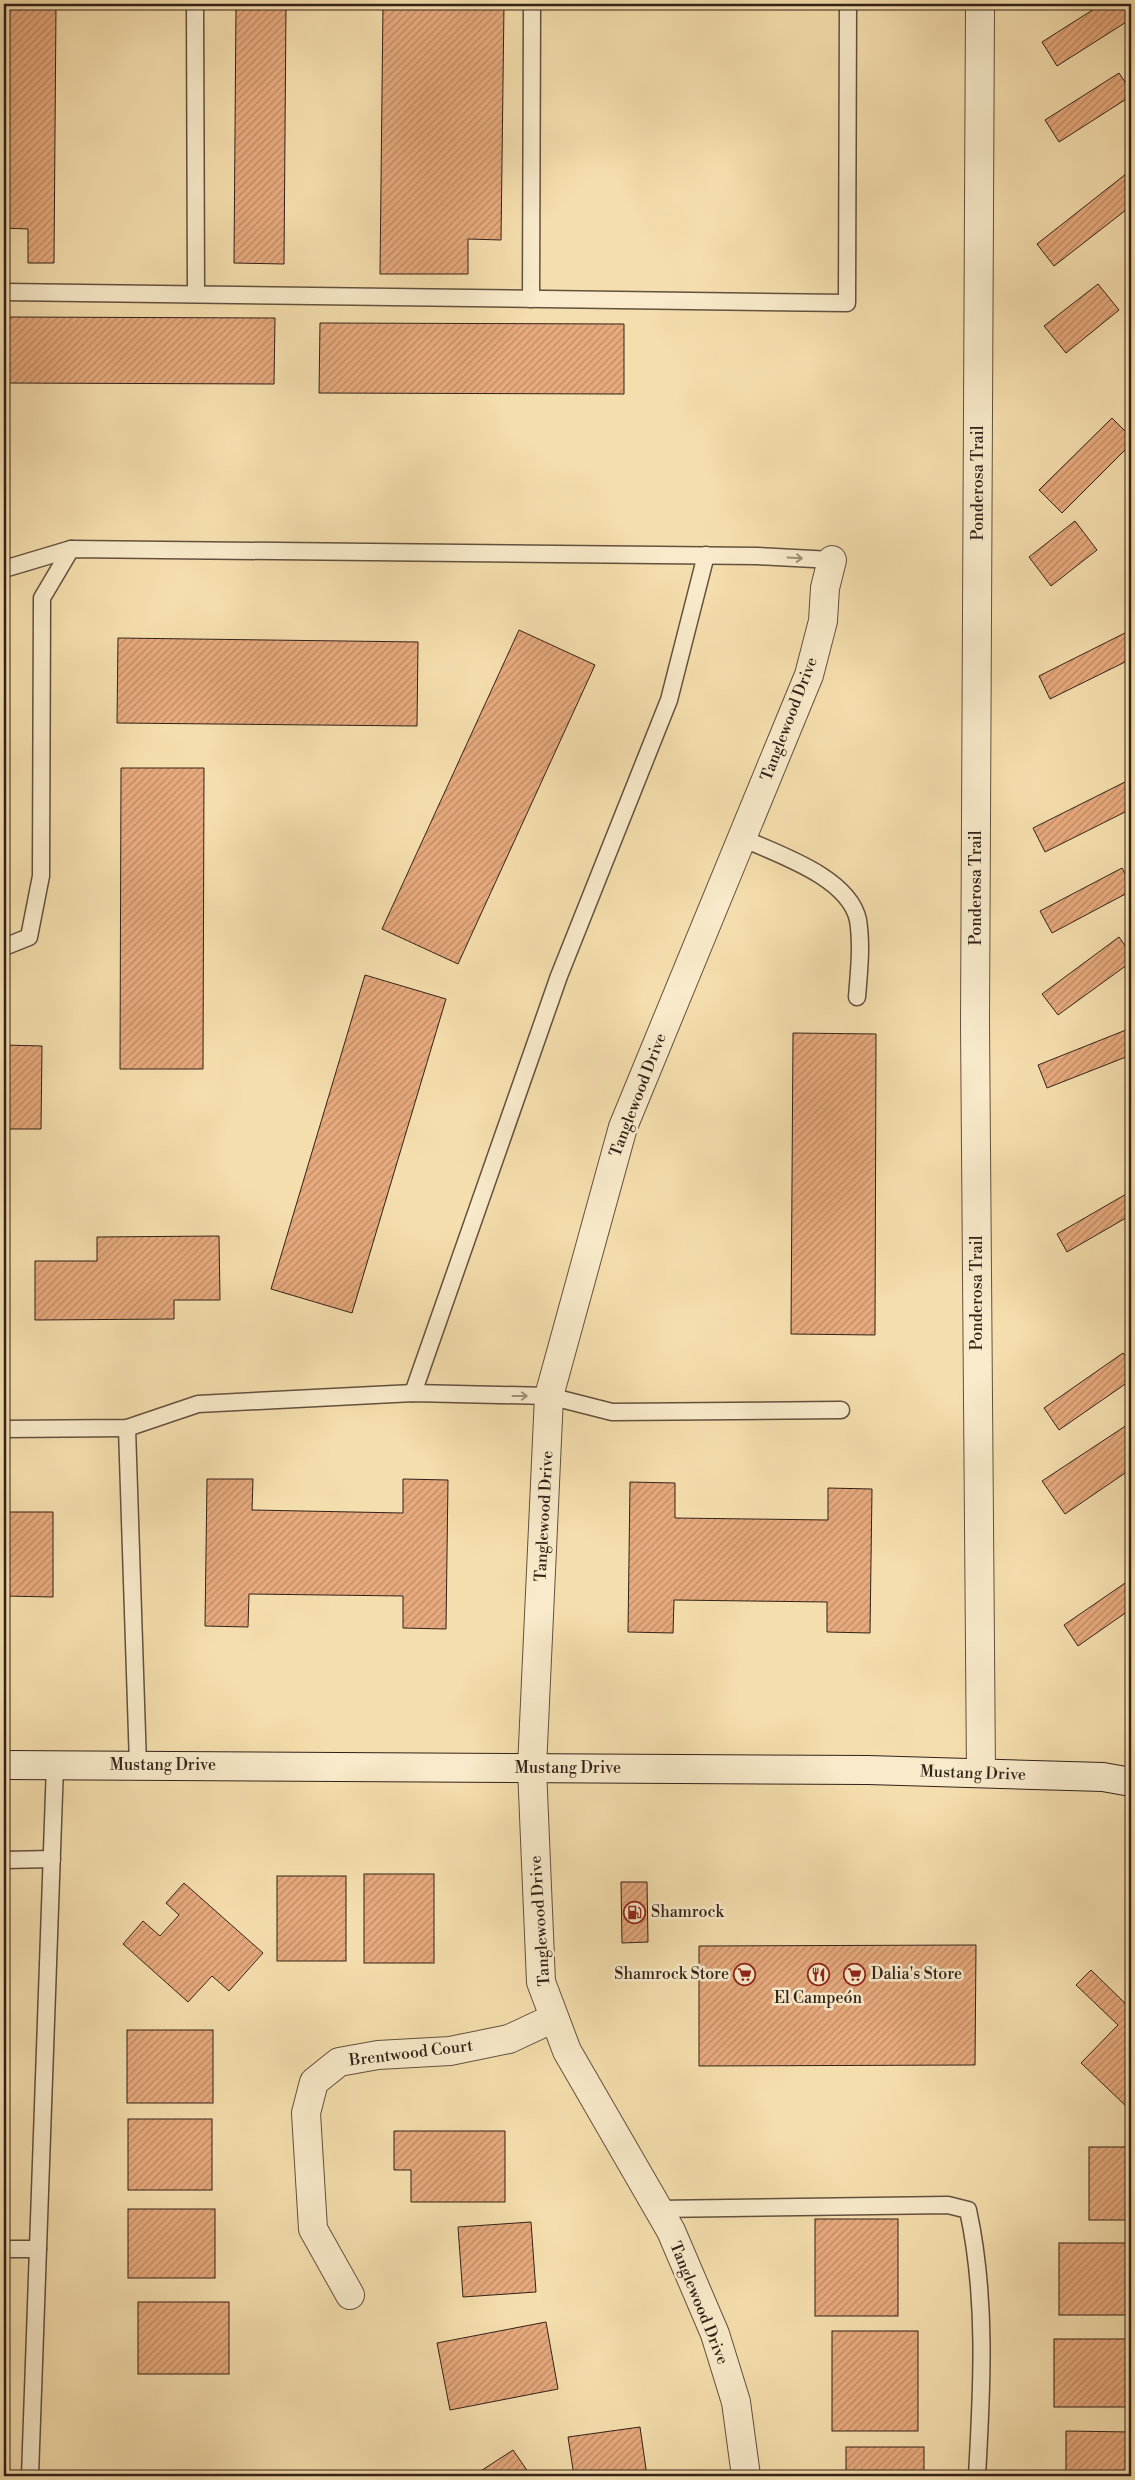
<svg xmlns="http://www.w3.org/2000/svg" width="1135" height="2480" font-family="'Libre Bodoni',serif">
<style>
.building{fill:url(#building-hatch);stroke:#322119}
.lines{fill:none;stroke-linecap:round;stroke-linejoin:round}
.lane-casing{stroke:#63503e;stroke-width:19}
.street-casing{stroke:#63503e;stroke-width:30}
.secondary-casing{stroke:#322119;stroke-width:30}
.lane{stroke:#f8eaca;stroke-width:16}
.street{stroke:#f8eaca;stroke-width:28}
.secondary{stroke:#f8eaca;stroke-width:28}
.oneway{stroke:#9f907a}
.labels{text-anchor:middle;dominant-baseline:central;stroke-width:5;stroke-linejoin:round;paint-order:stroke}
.street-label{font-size:16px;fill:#322119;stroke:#f8eaca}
.poi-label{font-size:16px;fill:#322119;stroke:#f8eaca;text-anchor:start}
</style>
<defs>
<pattern id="building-hatch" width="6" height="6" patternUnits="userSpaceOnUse" patternTransform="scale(1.25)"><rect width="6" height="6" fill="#e7aa7d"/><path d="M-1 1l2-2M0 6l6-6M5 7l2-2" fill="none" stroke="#bc8a66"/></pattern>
</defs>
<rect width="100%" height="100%" fill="#f5dead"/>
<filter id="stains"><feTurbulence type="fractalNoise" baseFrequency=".004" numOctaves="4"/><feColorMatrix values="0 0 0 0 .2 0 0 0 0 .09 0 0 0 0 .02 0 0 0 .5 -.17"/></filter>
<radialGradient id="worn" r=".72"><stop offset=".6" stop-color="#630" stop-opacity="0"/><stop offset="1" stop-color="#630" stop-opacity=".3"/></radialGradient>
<g class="building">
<polygon points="5,4 56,4 54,263 28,263 28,229 4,228"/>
<polygon points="236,4 286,4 284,264 234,263"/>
<polygon points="383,4 504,4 501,240 468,239 468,274 380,274"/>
<polygon points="1102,4 1131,4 1131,19 1057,66 1042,42"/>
<polygon points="1119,73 1131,91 1131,96 1059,142 1045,120"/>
<polygon points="1131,170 1131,206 1054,266 1037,244"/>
<polygon points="1098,284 1119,310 1066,353 1044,326"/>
<polygon points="4,317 275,318 274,384 4,383"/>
<polygon points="320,323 624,324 624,394 319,393"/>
<polygon points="1112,418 1131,437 1131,444 1062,513 1039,490"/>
<polygon points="1075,521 1097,550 1051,586 1029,557"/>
<polygon points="519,630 595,665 458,964 382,929"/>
<polygon points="1131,630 1131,659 1050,699 1039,676"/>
<polygon points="118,638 418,642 417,726 117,723"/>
<polygon points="121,768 204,768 203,1069 120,1069"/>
<polygon points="1131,779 1131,809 1045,852 1033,828"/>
<polygon points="1122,868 1131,884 1131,891 1052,933 1040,911"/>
<polygon points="1119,937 1131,954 1131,962 1058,1015 1042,994"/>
<polygon points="365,975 446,999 352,1313 271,1289"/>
<polygon points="1131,1028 1131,1055 1047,1088 1038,1065"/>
<polygon points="793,1033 876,1034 875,1335 791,1334"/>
<polygon points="4,1045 42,1046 41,1129 4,1129"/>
<polygon points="1128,1193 1131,1199 1131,1215 1067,1252 1057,1234"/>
<polygon points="219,1236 220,1300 174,1300 174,1319 35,1320 35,1261 97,1261 97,1237"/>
<polygon points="1123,1353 1131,1365 1131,1380 1059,1430 1044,1408"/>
<polygon points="1127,1425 1131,1432 1131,1469 1065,1514 1042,1481"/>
<polygon points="207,1479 253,1479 252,1510 403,1513 403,1479 448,1480 446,1629 403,1628 403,1596 249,1594 248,1627 205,1626"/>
<polygon points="630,1482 675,1483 675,1518 828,1520 828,1488 872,1489 870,1633 827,1632 827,1602 674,1600 673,1633 628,1632"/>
<polygon points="4,1512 53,1512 53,1597 4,1596"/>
<polygon points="1131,1579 1131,1609 1078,1646 1064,1625"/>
<rect x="364" y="1874" width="70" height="89"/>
<rect x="277" y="1876" width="69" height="85"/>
<polygon points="621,1882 647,1882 648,1942 622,1943"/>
<polygon points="184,1883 263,1953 229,1991 212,1976 188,2002 123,1944 143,1921 160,1936 179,1915 166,1903"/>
<polygon points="976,1945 975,2065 699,2066 699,1946"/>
<polygon points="1091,1970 1131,2009 1131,2106 1129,2109 1081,2063 1118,2025 1076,1985"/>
<rect x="127" y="2030" width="86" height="73"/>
<rect x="128" y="2119" width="84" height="71"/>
<polygon points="394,2131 505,2131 505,2202 411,2202 411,2170 394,2170"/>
<rect x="1089" y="2147" width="42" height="73"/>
<rect x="128" y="2209" width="87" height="69"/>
<rect x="815" y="2219" width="83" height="97"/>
<polygon points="531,2222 536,2292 463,2297 458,2227"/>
<rect x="1059" y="2243" width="72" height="72"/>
<rect x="138" y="2302" width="91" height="72"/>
<polygon points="546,2322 558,2389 450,2410 437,2343"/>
<rect x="832" y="2331" width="86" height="100"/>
<rect x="1054" y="2339" width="77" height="68"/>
<polygon points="640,2427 647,2476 574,2476 568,2437"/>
<polygon points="1066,2431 1131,2432 1131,2476 1066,2476"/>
<rect x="846" y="2447" width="78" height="29"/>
<polygon points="513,2450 531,2476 473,2476"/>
</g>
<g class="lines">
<defs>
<g id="lane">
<polyline points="195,4 196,294"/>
<polyline points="4,292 847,303 848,4"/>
<polyline points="531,299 532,4"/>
<polyline points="4,569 71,549 757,556 832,560"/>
<path d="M742,838C777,854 849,877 858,920C862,945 859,972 857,997"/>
<polyline points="4,947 29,937 41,876 42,598 71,549"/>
<polyline points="413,1393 559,976 669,700 706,555"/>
<polyline points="127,1428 138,1765"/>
<polyline points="4,1429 127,1428 198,1404 413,1393 549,1396 612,1412 841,1410"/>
<polyline points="4,1860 52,1859"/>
<path d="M658,2209L948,2205L968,2210C987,2297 982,2388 977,2476"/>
<polyline points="4,2249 38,2249"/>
<polyline points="30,2476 55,1765"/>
</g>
<g id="street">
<polyline points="980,4 975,1024 981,1773"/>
<polyline points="350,2295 313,2229 306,2113 314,2082 339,2062 378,2055 450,2051 509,2039 554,2018"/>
<polyline points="746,2476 736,2402 715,2334 671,2231 567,2051 541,1982 532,1768 549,1396 623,1127 809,675 823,621 825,588 832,560"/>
</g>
<polyline id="secondary" points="4,1765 868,1770 1103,1777 1131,1782"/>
</defs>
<use href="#lane" class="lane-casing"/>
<use href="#street" class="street-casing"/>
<use href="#secondary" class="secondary-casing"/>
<use href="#lane" class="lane"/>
<use href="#street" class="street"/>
<use href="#secondary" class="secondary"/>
</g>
<defs><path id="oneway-shaft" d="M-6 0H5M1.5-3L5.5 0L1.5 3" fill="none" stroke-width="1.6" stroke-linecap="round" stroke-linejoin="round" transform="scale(1.25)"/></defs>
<g class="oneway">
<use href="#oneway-shaft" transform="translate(795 558) rotate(3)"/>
<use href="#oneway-shaft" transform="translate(520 1396)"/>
</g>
<defs>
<symbol id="fuel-ring" viewBox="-11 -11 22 22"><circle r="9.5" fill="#f8eaca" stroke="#8f2418" stroke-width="1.5"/><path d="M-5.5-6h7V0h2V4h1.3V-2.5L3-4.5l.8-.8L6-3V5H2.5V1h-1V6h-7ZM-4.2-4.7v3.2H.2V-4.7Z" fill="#8f2418"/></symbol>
<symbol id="supermarket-ring" viewBox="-11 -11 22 22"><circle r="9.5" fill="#f8eaca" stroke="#8f2418" stroke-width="1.5"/><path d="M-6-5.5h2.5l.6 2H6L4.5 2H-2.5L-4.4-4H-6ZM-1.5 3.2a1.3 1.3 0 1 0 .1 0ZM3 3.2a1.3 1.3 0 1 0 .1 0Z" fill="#8f2418"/></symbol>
<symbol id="restaurant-ring" viewBox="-11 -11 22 22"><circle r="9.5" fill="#f8eaca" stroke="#8f2418" stroke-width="1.5"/><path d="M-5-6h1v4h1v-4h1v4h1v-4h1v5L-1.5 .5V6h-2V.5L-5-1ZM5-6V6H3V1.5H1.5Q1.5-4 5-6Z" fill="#8f2418"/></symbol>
</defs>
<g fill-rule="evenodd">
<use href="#fuel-ring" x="622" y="1900" width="25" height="25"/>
<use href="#supermarket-ring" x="732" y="1962" width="25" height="25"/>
<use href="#restaurant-ring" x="806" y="1962" width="25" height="25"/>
<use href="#supermarket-ring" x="842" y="1962" width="25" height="25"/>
</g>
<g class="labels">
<g class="street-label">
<text transform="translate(978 483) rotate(-90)">Ponderosa Trail</text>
<text transform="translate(789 719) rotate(-69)">Tanglewood Drive</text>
<text transform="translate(976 888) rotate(-90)">Ponderosa Trail</text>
<text transform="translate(638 1095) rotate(-69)">Tanglewood Drive</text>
<text transform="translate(977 1293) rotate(-90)">Ponderosa Trail</text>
<text transform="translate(544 1516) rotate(-87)">Tanglewood Drive</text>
<text x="163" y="1765">Mustang Drive</text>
<text x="568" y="1768">Mustang Drive</text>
<text transform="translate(973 1773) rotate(2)">Mustang Drive</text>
<text transform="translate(540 1921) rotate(-94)">Tanglewood Drive</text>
<text transform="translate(411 2053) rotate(-7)">Brentwood Court</text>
<text transform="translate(699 2303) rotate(68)">Tanglewood Drive</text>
</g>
<g class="poi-label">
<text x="651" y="1912">Shamrock</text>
<text x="729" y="1974" text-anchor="end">Shamrock Store</text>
<text x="871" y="1974">Dalia's Store</text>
<text x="818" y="1998" text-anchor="middle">El Campeón</text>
</g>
</g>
<rect width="1135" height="2480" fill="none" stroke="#f5dead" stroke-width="20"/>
<rect x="5" y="5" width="1125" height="2470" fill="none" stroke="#322119" stroke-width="2.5"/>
<rect x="10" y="10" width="1115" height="2460" fill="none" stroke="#322119"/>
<rect width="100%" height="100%" filter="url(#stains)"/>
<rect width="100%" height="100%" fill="url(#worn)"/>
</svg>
